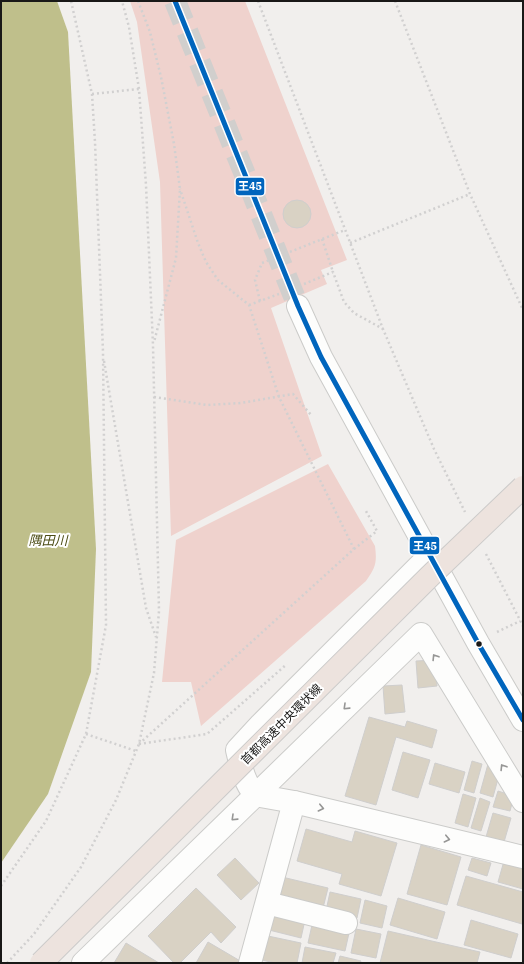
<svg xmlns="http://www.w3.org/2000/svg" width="524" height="964" font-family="'IBM Plex Serif','Noto Sans JP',serif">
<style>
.green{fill:#efd2cd}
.water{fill:#bfbf8b}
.building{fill:#d9d2c4;stroke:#cfcecd}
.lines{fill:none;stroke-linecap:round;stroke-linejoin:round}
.minor-tunnel{stroke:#d1cfcd;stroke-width:22;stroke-dasharray:22 11;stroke-linecap:butt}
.minor-casing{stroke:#cbcbc9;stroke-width:24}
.path{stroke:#d1d0d0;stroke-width:2.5;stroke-dasharray:2 3;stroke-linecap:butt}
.minor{stroke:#fdfdfc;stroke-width:22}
.highway-bridge-casing{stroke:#cccbca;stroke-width:24;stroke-linecap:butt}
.highway-bridge{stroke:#ede3de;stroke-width:22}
.bus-1-casing{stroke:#fff;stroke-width:8}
.bus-1{stroke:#0065bd;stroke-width:5}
.oneway{stroke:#969695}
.bus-dot{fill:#191817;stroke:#fff;stroke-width:1.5}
.labels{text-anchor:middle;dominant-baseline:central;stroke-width:4;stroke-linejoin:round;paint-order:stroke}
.street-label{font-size:12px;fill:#191817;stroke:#fff}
.water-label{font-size:13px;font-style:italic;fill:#4c4c15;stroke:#fff}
.line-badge{stroke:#fff;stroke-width:1.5}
.badge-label{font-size:11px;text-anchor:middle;font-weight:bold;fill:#fff}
</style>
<rect width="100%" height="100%" fill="#f1efed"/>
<g class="green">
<polygon points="130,1 245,1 347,260 321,270 327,284 271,308 322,456 171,536 160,182 137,22"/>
<path d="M328,464L375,546C377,562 376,567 366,581L201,726L191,682H162L176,540Z"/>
</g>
<polygon class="water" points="1,1 57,1 68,32 96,549 91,672 48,794 1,863"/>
<g class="building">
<circle cx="297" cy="214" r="14"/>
<polygon points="435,660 437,686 418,688 416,661"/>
<polygon points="402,685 405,712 385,714 383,686"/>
<polygon points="369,717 405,727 407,721 437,730 432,748 396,737 376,805 345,796"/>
<polygon points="403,752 430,760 418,798 392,790"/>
<polygon points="472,761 482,764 474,793 464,790"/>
<polygon points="435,763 465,772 459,793 429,784"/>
<polygon points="488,764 501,768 493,797 480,793"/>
<polygon points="498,791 514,796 510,811 493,807"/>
<polygon points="463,794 476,798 468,827 455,823"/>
<polygon points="480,798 490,802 481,831 471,828"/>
<polygon points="493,813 511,818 504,842 486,837"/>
<polygon points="306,829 352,842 355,831 397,843 381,896 339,884 342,874 297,861"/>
<polygon points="421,845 461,857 447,905 407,894"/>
<polygon points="235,858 259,883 241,900 217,875"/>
<polygon points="472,858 491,863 487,876 468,870"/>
<polygon points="504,861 523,867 523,889 498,882"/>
<polygon points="466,876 523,892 523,919 522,924 457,905"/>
<polygon points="282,877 328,888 323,908 277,898"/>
<polygon points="196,888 236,927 221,943 211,932 180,963 174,963 148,936"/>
<polygon points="330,892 361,899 357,918 326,911"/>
<polygon points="398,898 445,912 437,939 390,925"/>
<polygon points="365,900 387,906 382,928 360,923"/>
<polygon points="273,913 305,920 301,938 269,930"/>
<polygon points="471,920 518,934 511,958 464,945"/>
<polygon points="312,925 349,933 345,951 308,943"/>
<polygon points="356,929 381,934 376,958 351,953"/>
<polygon points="388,931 480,952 477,963 380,963"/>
<polygon points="268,936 301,943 297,963 275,963 262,960"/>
<polygon points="208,942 242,962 241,963 196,963"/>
<polygon points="126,943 159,963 114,963"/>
<polygon points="305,947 336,953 333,963 302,963"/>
<polygon points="340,956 361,961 360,963 338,963"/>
</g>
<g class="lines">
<polyline class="minor-tunnel" points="175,1 298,306"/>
<defs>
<g id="minor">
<polyline points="298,306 321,357 478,643 523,720"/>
<path d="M430,555L261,724L237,750C241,767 244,782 255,795L294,802L523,857"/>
<polyline points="267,903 346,923"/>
<polyline points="83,963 421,634 523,801"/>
<polyline points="250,963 294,802"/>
</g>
</defs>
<use href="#minor" class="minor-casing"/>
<g class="path">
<polyline points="138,1 150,32 161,77 174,144 180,189 176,258 154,342"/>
<polyline points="258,1 383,329 434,449 465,512"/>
<polyline points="395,1 470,194 523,310"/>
<polyline points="92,94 139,89"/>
<polyline points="322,239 333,272"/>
<polyline points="350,243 470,194"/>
<polyline points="304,284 333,272 344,302 354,313 383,329"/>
<polyline points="260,301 255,280 262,263 345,230"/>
<polyline points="249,305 279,294"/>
<polyline points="104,361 146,608 156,637"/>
<polyline points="154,397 207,405 241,403 293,394 312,416"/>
<polyline points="354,549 377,531 366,511"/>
<polyline points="486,554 523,626"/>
<polyline points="497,632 520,621"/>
<polyline points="86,734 136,751"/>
<polyline points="139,744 354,549 279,397 249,305 218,280 206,262 198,243 180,189"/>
<polyline points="139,744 207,734 287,664"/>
<polyline points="1,886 46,821 86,734 106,625 103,352 95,142 92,94 71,1"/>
<polyline points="7,963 34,934 81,867 116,800 139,744 154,673 159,611 153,345 146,185 139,89 129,27 122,1"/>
</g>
<use href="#minor" class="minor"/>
<defs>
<polyline id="highway-bridge" points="41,963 430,576 523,487"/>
</defs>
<use href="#highway-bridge" class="highway-bridge-casing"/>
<use href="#highway-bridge" class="highway-bridge"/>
<defs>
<polyline id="bus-1" points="175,1 298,306 321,357 478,643 523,720"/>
</defs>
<use href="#bus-1" class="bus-1-casing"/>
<use href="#bus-1" class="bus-1"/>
</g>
<defs><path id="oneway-chevron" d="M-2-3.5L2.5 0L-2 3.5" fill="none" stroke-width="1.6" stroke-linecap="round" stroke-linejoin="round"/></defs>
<g class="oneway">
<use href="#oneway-chevron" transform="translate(435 657) rotate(-122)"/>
<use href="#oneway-chevron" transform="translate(346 707) rotate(136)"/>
<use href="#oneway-chevron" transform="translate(503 767) rotate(-122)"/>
<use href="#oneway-chevron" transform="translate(321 808) rotate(13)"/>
<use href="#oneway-chevron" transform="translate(234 818) rotate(136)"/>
<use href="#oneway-chevron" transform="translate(447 839) rotate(13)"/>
</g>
<circle class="bus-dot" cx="479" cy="644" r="3.5"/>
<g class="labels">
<g class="street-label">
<text transform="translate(281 724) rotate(-45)">首都高速中央環状線</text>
</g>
<g class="water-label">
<text x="48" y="540">隅田川</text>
</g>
</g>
<g class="line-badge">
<rect x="235" y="177" width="30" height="19" rx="4" fill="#0065bd"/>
<rect x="409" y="536" width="31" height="19" rx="4" fill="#0065bd"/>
</g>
<g class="badge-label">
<text x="250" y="190">王45</text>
<text x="425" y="550">王45</text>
</g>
<rect width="524" height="964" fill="none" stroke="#191817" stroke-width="4"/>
</svg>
